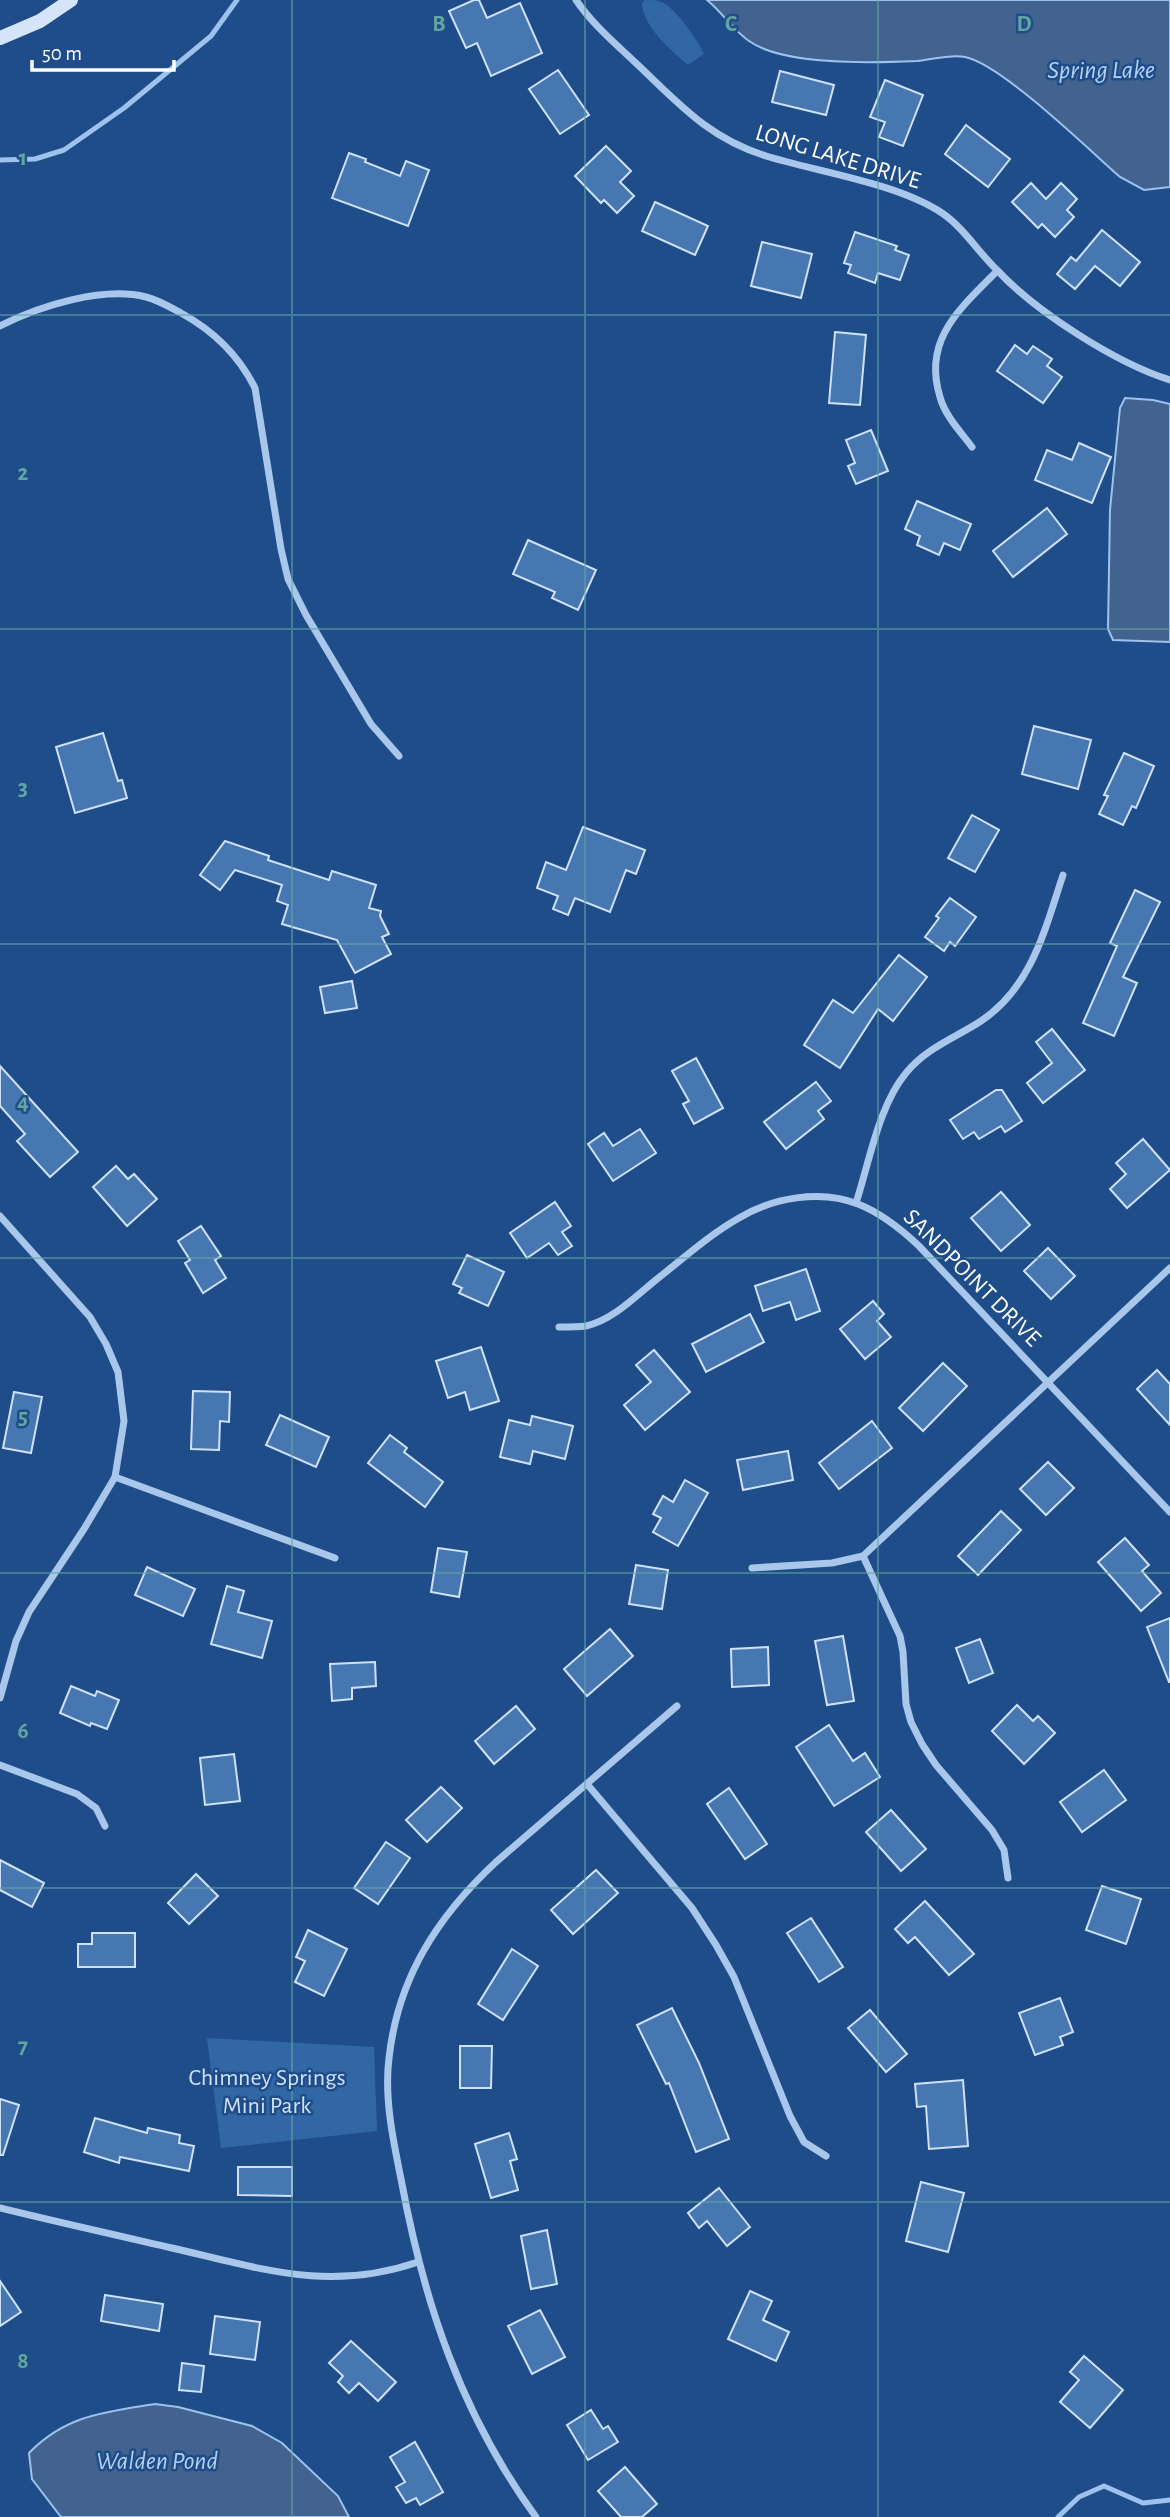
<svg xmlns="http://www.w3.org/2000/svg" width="1170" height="2517" font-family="'Alegreya Sans',sans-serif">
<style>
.green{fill:#3267a6}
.water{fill:#42638f;stroke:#9dc2ed;stroke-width:2}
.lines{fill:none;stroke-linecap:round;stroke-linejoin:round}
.stream{stroke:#9dc2ed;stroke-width:5}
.building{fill:#4777b1;stroke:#cee1f8;stroke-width:2}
.street{stroke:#a9c7eb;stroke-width:7}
.secondary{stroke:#d5e4f8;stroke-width:14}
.grid{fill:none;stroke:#63a6a1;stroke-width:2;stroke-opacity:0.55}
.labels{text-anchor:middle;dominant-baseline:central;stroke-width:5;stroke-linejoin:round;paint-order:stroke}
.street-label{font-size:24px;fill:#fff;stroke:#1f4d89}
.park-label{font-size:24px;fill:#cee1f8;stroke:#1f4d89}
.water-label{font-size:26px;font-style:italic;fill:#b5d1f2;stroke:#1f4d89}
.grid-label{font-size:23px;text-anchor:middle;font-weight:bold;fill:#63a6a1;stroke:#1f4d89;stroke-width:5;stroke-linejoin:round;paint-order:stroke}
</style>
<rect width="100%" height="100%" fill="#1f4d89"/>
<g class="green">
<path d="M645,0C651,0 657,0 662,2C675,8 698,40 704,54L688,65C671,50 643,27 642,3Z"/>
<polygon points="207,2038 374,2047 377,2131 221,2148"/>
</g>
<g class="water">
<path d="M707,0H1170V187L1144,190L1120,177C1088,149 1001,64 965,57C950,54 931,60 917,61C874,63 784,66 749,41C733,30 722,12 707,0Z"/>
<polygon points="1125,398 1153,400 1170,404 1170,642 1113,640 1108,629 1110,510 1120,408"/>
<path d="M155,2404L178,2407L252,2426L282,2443L338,2496L349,2517H61L32,2479L29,2453C66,2415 105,2412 155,2404Z"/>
</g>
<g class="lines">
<g class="stream">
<polyline points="0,160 35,159 64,150 124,108 211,36 237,0"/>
<polyline points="1058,2517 1079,2497 1104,2486 1143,2503 1170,2500"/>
</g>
</g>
<g class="building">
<polygon points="474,0 479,0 487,18 520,3 542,53 491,76 477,43 466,48 449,11"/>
<polygon points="558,70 589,115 560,134 529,89"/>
<polygon points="780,71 834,85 826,115 772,102"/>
<polygon points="885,80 923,95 903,146 879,137 885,122 870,117"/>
<polygon points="966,125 1010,159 988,187 945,154"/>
<polygon points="606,146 631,171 620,182 634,196 617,213 604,200 601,203 575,176"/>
<polygon points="349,153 366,159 365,162 400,176 406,161 429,170 408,226 332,198"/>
<polygon points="1031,183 1046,199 1061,183 1077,199 1067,210 1074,217 1055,237 1042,224 1038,228 1012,202"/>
<polygon points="655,202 708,226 695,255 642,231"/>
<polygon points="1102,230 1140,262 1120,286 1095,266 1075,289 1057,274 1071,257 1076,261"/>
<polygon points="855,232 897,246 895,250 909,255 900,280 878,273 875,283 848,273 851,265 844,263"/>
<polygon points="762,242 812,254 801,298 751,286"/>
<polygon points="835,332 866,335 860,405 829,403"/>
<polygon points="1015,345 1027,354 1033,346 1052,359 1047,366 1062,377 1043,403 997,371"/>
<polygon points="871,430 888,471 856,484 848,466 855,463 846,440"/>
<polygon points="1079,443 1111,457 1092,503 1035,480 1047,450 1072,460"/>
<polygon points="917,501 971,524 960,550 944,543 939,555 917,545 920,536 905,529"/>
<polygon points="1047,508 1067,534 1013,577 993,551"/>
<polygon points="528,540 596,570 578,610 552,598 555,592 513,574"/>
<polygon points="1034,726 1091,740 1078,789 1022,774"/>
<polygon points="103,733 118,781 122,780 127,798 75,813 56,747"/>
<polygon points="1124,753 1154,766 1136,808 1132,806 1123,825 1099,814 1108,796 1104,795"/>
<polygon points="972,815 999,830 975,872 948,858"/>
<polygon points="583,827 645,850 636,874 626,870 610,912 575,898 568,915 553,909 558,896 537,888 546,862 566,870"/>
<polygon points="225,841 269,856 268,860 329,880 332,871 376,885 369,908 381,911 380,916 389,934 382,937 391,954 355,973 337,940 282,924 288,905 277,901 282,885 235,870 220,890 200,875"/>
<polygon points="1135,890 1160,902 1123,977 1137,983 1114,1036 1083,1023 1117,946 1110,943"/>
<polygon points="950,898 976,917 955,946 950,942 944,951 925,937 939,918 936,916"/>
<polygon points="899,955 927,977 893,1021 878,1009 840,1068 804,1045 833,1000 853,1013"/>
<polygon points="352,981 357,1008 325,1013 320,987"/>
<polygon points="1052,1029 1085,1070 1043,1103 1027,1083 1052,1063 1036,1042"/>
<polygon points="696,1058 723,1108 694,1124 683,1104 689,1101 672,1071"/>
<polygon points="0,1066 78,1152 50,1177 17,1141 25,1134 0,1106"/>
<polygon points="816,1082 831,1101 818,1111 824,1119 786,1149 764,1122"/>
<polygon points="996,1090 1002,1090 1022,1121 1005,1132 1001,1126 979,1139 974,1132 963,1139 950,1120"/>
<polygon points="640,1129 656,1153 613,1181 588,1144 604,1133 613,1146"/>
<polygon points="1143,1139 1170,1170 1127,1208 1110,1189 1126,1174 1116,1163"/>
<polygon points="116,1166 128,1179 134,1174 157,1199 127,1226 93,1187"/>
<polygon points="1001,1192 1030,1225 1001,1251 971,1218"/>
<polygon points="555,1202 571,1226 562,1232 572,1246 558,1255 549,1243 527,1258 510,1233"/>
<polygon points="201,1226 221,1256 215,1260 226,1278 203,1293 185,1263 190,1260 178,1241"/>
<polygon points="1048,1248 1075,1276 1051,1299 1024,1271"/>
<polygon points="467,1255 504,1272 488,1306 459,1293 462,1288 453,1284"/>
<polygon points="806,1269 820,1311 796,1320 790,1302 763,1311 755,1286"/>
<polygon points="873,1301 884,1314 877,1321 891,1337 865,1359 840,1329"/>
<polygon points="750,1314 764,1342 706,1372 692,1344"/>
<polygon points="481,1347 499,1401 470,1410 465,1392 448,1398 436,1361"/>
<polygon points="654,1350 690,1392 645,1430 624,1405 651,1382 636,1365"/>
<polygon points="943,1363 967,1386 923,1431 899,1408"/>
<polygon points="1157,1370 1170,1384 1170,1425 1137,1389"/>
<polygon points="193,1391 230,1392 229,1422 220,1421 219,1450 191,1449"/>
<polygon points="14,1392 42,1397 31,1453 3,1448"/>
<polygon points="280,1415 329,1437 316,1467 266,1445"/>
<polygon points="532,1416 573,1426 565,1459 533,1451 530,1464 500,1457 509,1420 530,1425"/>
<polygon points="872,1421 892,1448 839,1489 819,1463"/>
<polygon points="390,1435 407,1448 404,1452 443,1482 425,1507 368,1463"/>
<polygon points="788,1451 793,1480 743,1490 737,1460"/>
<polygon points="1048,1462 1074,1488 1046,1515 1020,1489"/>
<polygon points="685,1480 708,1493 678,1546 653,1532 661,1518 653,1514 663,1496 673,1502"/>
<polygon points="1001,1511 1021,1530 978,1575 958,1556"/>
<polygon points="1125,1538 1149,1565 1142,1571 1161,1593 1141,1611 1098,1562"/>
<polygon points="438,1548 467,1552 459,1597 431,1592"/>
<polygon points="636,1565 668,1570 662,1609 629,1604"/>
<polygon points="147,1567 195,1589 183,1616 135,1595"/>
<polygon points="227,1586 244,1591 238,1612 272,1621 262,1658 211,1644"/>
<polygon points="1170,1618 1170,1682 1169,1682 1147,1627"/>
<polygon points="610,1629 633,1656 587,1696 564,1669"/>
<polygon points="843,1636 854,1701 827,1705 815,1641"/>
<polygon points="980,1639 993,1673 969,1683 956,1648"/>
<polygon points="768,1647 769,1685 732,1687 731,1649"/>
<polygon points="375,1662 376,1686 352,1688 352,1699 332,1701 330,1664"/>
<polygon points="71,1686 95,1696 97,1691 119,1700 107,1729 91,1723 90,1726 60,1713"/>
<polygon points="1017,1705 1033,1721 1038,1716 1055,1733 1024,1764 992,1731"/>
<polygon points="516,1706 535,1729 494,1764 475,1741"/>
<polygon points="829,1725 853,1761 865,1753 880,1777 834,1806 796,1747"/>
<polygon points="234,1754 240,1801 205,1805 200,1758"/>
<polygon points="1104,1770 1126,1800 1082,1832 1060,1802"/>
<polygon points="441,1787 462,1808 427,1842 406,1820"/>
<polygon points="729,1788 767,1844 745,1859 707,1804"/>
<polygon points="891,1810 926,1849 901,1871 866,1832"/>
<polygon points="386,1842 410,1858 378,1904 354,1888"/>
<polygon points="0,1860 44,1883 32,1907 0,1890"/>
<polygon points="596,1870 618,1893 573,1934 551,1910"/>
<polygon points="196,1874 218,1896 189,1924 168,1903"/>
<polygon points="1102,1886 1141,1899 1126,1944 1086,1930"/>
<polygon points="925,1901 974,1954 949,1975 915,1937 908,1943 895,1929"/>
<polygon points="811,1918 843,1967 819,1982 787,1933"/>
<polygon points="308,1930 347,1949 324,1996 295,1982 305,1961 296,1957"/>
<polygon points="92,1933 135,1933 135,1967 78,1967 78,1944 92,1944"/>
<polygon points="512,1949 538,1966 503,2020 478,2004"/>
<polygon points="1060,1998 1073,2032 1060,2037 1063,2045 1035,2055 1019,2013"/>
<polygon points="672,2008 699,2063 729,2139 696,2152 669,2083 666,2084 637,2025"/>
<polygon points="870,2010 907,2054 886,2072 848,2028"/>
<polygon points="460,2046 492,2046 491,2088 460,2088"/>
<polygon points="963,2080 968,2146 929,2149 926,2106 917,2107 915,2084"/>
<polygon points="0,2099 19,2105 3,2155 0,2155"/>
<polygon points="95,2118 147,2133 148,2128 180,2135 179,2143 194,2146 189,2171 120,2157 119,2163 84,2152"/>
<polygon points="509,2133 517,2159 510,2161 518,2190 491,2198 475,2144"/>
<polygon points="238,2167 292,2167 292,2196 238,2195"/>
<polygon points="921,2182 964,2193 948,2252 906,2241"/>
<polygon points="719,2188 750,2227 727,2246 707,2221 699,2228 688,2213"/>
<polygon points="547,2230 557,2284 531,2289 521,2236"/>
<polygon points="0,2281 21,2312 0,2326"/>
<polygon points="750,2291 772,2301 763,2320 789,2332 776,2361 728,2339"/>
<polygon points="105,2295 163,2304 159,2331 101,2321"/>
<polygon points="540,2310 565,2357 532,2374 508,2326"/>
<polygon points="215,2316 260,2322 255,2360 210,2354"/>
<polygon points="351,2341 396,2382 378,2401 359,2383 349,2393 338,2382 343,2376 329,2363"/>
<polygon points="1084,2356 1123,2390 1090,2428 1060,2402 1079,2380 1070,2372"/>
<polygon points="182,2363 204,2366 201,2392 179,2390"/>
<polygon points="591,2410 603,2429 608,2426 618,2442 588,2460 567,2425"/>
<polygon points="415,2442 443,2492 420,2505 416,2498 406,2503 396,2487 405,2482 390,2457"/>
<polygon points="625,2467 657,2504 642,2517 621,2517 598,2491"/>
</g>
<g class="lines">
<g class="street">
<path d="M576,0C593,25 616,44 638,65C680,105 709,138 766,156C818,172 897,183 942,213C964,228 978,252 997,270C1036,312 1116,363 1170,380"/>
<path d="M0,326C39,306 103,286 146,297C158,300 170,307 181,313C214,331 238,354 255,388L281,549L288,579L306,615L371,724L399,756"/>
<path d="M972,447C961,432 945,416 940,397C922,339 961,308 997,271"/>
<path d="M856,1203C869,1163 879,1105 906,1073C926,1048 955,1038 981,1021C1032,987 1045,929 1063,875"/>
<polyline points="0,1216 90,1317 106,1344 118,1372 124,1421 115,1477 84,1529 29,1612 16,1641 0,1698"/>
<path d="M559,1327C568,1327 578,1327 586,1326C613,1320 636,1296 657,1279C684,1258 709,1235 739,1218C772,1198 820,1189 858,1204C881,1213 901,1229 919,1246L1170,1512"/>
<polyline points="115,1477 335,1558"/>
<polyline points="863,1556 900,1636 903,1652 906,1704 911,1722 922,1744 936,1765 992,1830 1004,1850 1008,1878"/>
<polyline points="752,1568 832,1563 863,1556 1170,1268"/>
<polyline points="0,1765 77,1794 96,1808 105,1826"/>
<polyline points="587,1784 692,1908 716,1945 734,1977 790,2116 804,2142 826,2156"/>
<path d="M0,2208C57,2222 115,2235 172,2248C260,2268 328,2293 418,2262"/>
<path d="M536,2517C461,2414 424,2303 401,2179C393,2140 384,2097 389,2058C398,1977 438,1916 496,1862L677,1706"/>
</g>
<polyline class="secondary" points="0,38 40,21 71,0"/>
</g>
<path class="grid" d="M292,0V2517M585,0V2517M878,0V2517M0,315H1170M0,629H1170M0,944H1170M0,1258H1170M0,1573H1170M0,1888H1170M0,2202H1170"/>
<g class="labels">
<g class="street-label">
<text transform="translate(838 157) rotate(17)">LONG LAKE DRIVE</text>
<text transform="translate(972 1278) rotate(45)">SANDPOINT DRIVE</text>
</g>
<g class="park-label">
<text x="267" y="2078">Chimney Springs<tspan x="267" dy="28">Mini Park</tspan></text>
</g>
<g class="water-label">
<text x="1101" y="70">Spring Lake</text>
<text x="157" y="2461">Walden Pond</text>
</g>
</g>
<g class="grid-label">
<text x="439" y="31">B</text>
<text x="731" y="31">C</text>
<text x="1024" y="31">D</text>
<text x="23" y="165">1</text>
<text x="23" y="480">2</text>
<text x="23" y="795">3</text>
<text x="23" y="1109">4</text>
<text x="23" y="1424">5</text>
<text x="23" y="1738">6</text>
<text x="23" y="2053">7</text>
<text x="23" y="2368">8</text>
</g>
<path d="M32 60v10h142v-10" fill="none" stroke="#ffffff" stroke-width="3.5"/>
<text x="42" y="60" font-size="21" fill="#ffffff" stroke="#1f4d89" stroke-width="5" paint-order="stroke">50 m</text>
</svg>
